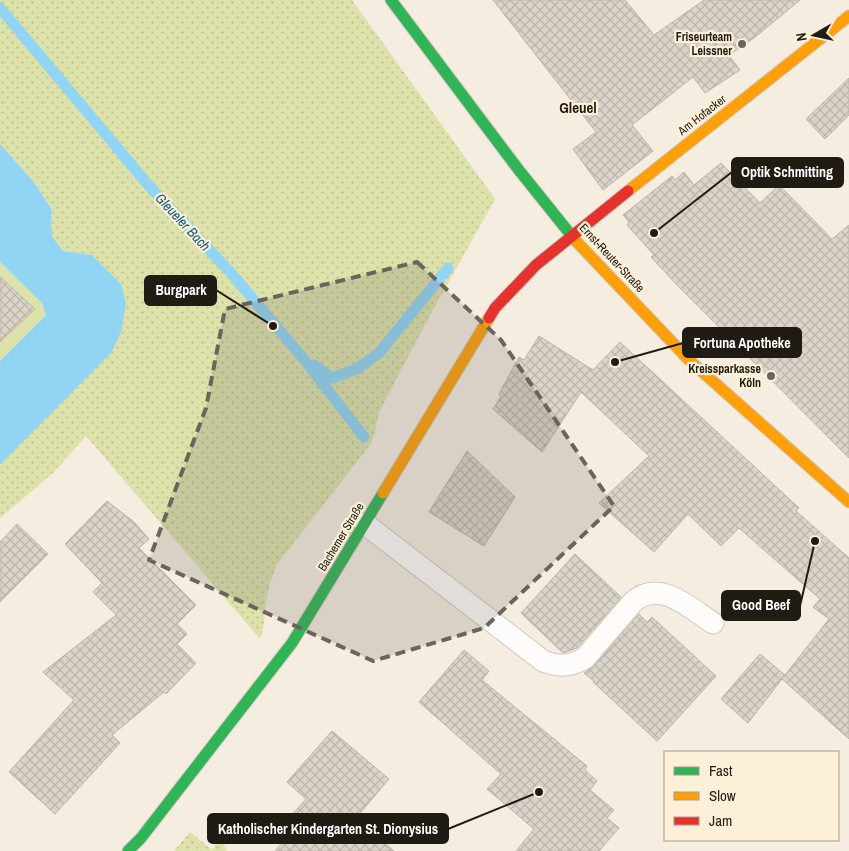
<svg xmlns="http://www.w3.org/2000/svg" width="849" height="851" font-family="'Archivo Narrow',sans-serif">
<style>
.green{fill:#dde1aa}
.park{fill:url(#park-dots)}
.water{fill:#91d4f4}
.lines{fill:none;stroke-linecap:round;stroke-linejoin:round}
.stream{stroke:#91d4f4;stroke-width:11}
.building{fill:url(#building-cross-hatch);stroke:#bab4aa}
.lane-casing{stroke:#cfc9be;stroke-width:23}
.fast-casing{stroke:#cfc9be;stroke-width:13}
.slow-casing{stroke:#cfc9be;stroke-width:13}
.jam-casing{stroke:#cfc9be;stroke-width:13}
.lane{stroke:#fefcfa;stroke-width:21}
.fast{stroke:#30b455;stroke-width:11}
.slow{stroke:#ff9f0a;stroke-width:11}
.jam{stroke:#e5322d;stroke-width:11}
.marked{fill:#6b645b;fill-opacity:0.2;stroke:#6b645b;stroke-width:4;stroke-dasharray:10 6;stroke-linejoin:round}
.poi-dot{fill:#6b645b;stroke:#fdf0d8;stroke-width:2}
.labels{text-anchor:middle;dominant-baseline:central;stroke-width:4.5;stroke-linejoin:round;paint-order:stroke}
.poi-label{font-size:12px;font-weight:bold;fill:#201b13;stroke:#fdf0d8;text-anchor:end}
.street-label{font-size:12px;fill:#201b13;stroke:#fdf0d8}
.water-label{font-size:14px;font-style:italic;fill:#125f81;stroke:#fdf0d8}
.quarter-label{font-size:15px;font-weight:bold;fill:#201b13;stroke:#fdf0d8}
.leader{fill:none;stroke:#201b13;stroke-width:2}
.callout-dot{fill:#201b13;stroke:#fdf0d8;stroke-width:2}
.callout{fill:#201b13;stroke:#201b13;stroke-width:2}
.callout-label{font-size:14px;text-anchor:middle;font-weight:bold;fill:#fff}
</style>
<defs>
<pattern id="park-dots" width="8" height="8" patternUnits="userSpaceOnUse" patternTransform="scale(1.25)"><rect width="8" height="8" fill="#dde1aa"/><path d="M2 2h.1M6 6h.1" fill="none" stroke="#bdc091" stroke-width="1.8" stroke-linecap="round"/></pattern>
<pattern id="building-cross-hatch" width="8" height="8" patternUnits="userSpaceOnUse" patternTransform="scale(1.25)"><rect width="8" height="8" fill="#dad4c9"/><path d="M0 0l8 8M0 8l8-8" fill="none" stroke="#bbb5ac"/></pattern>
</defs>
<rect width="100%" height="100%" fill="#f5ede0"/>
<polygon class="green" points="0,262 42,303 46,315 0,361 0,342 35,309 8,284 0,289"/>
<g class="park">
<path d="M0,0H352L495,199L428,319L379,412L375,433L370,445L278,563C271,577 267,593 265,609C264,620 264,629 260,639L86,436L52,474L0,518V465L111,353L92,255L63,251L52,236L51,208L32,180L0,144Z"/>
<polygon points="190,832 212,850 220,838 227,851 174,851"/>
</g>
<polygon class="water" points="0,144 32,180 51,208 52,236 63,251 92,255 121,284 126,304 121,332 111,353 0,465 0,361 46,315 42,303 0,262"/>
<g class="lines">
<g class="stream">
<polyline points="0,8 150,187 231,273 303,358 364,437"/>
<polyline points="314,365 332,378 357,369 379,353 448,268"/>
</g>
</g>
<g class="building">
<polygon points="493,0 625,0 654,35 704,0 800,0 754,38 729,55 740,70 705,93 693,77 632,125 653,151 603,190 573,149 596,132"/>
<polygon points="849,78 849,115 825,139 806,119"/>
<polygon points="721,163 760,203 779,185 832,239 849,225 849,458 677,285 651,257 654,255 627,225 629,222 623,215 672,176 675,180 684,172 694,185"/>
<polygon points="0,277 35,309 0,342"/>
<polygon points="539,336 593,370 620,342 799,508 796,511 849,558 849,739 782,679 748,723 721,699 760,654 785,675 829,619 813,607 820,599 739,528 721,546 688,514 654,552 599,503 649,456 581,392 542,452 493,409 501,396 499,394 519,357 524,360"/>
<polygon points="467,451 515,497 484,546 429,512"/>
<polygon points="107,501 134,522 149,539 139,548 196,605 177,624 187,634 177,644 196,663 166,694 164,692 112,735 120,743 55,814 9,772 74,700 43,672 116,615 93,592 102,583 65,544"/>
<polygon points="17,524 48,554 0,602 0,542"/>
<polygon points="575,554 621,597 577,648 563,653 521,613"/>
<polygon points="639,614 647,622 652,617 716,676 657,741 593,682 594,681 584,673 594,666"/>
<polygon points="464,650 489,671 482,680 587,766 585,770 597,781 590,790 614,810 607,818 619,828 599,851 516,851 534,829 487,789 501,774 419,702"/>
<polygon points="332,731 389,779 356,818 394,851 275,851 291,832 283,825 306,799 287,782"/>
</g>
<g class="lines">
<defs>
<path id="lane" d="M365,524L543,661C559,667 570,667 585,658L633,602C659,578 690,608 713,623"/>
<g id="fast">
<polyline points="391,0 518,169 575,240"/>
<polyline points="128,851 141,838 292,643 383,493"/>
</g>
<g id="slow">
<polyline points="628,191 849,16"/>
<polyline points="575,240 689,360 849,502"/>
<polyline points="383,493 489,318"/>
</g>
<polyline id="jam" points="489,318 495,308 536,265 628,191"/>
</defs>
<use href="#lane" class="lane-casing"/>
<use href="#fast" class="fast-casing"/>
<use href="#slow" class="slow-casing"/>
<use href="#jam" class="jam-casing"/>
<use href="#lane" class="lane"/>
<use href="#fast" class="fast"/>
<use href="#slow" class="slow"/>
<use href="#jam" class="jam"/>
</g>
<path class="marked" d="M417,262L501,340L614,506L484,628L373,661L149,560L206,408L225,309Z"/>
<g class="poi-dot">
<circle cx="742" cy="44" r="5"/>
<circle cx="771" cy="376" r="5"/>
</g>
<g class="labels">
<g class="poi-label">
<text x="732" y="37">Friseurteam<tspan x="732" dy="14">Leissner</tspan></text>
<text x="761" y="369">Kreissparkasse<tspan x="761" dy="14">Köln</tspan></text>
</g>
<g class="street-label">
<text transform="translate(702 115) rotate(-38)">Am Hofacker</text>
<text transform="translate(612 258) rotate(47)">Ernst-Reuter-Straße</text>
<text transform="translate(341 537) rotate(-59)">Bachemer Straße</text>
</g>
<g class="water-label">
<text transform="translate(183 222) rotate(47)">Gleueler Bach</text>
</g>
<g class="quarter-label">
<text x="578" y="107">Gleuel</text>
</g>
</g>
<path class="leader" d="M654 233L732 172M273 326L216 290M615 362L683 343M815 541L800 606M539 792L448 829"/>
<g class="callout-dot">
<circle cx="654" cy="233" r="5"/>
<circle cx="273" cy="326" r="5"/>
<circle cx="615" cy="362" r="5"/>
<circle cx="815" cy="541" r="5"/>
<circle cx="539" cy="792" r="5"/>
</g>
<g class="callout">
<rect x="732" y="158" width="111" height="29" rx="5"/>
<rect x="145" y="276" width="71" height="29" rx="5"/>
<rect x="683" y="328" width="118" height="29" rx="5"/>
<rect x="722" y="591" width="78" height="29" rx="5"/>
<rect x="208" y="814" width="240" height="29" rx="5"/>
</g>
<g class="callout-label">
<text x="787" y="177">Optik Schmitting</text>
<text x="181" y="295">Burgpark</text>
<text x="742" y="348">Fortuna Apotheke</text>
<text x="761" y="610">Good Beef</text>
<text x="328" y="834">Katholischer Kindergarten St. Dionysius</text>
</g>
<rect x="664" y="751" width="175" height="90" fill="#fdf0d8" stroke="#a59b89"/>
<rect x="674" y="767" width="25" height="8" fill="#30b455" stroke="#a59b89"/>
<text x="709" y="776" font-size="15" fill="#201b13">Fast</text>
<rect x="674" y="792" width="25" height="8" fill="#ff9f0a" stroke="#a59b89"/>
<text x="709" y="801" font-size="15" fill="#201b13">Slow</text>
<rect x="674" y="817" width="25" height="8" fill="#e5322d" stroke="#a59b89"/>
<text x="709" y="826" font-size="15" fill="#201b13">Jam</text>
<g transform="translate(814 35) rotate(261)" stroke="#fdf0d8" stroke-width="4" paint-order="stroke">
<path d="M0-4L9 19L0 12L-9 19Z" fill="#201b13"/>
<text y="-8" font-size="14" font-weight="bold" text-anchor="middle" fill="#201b13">N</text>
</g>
</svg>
